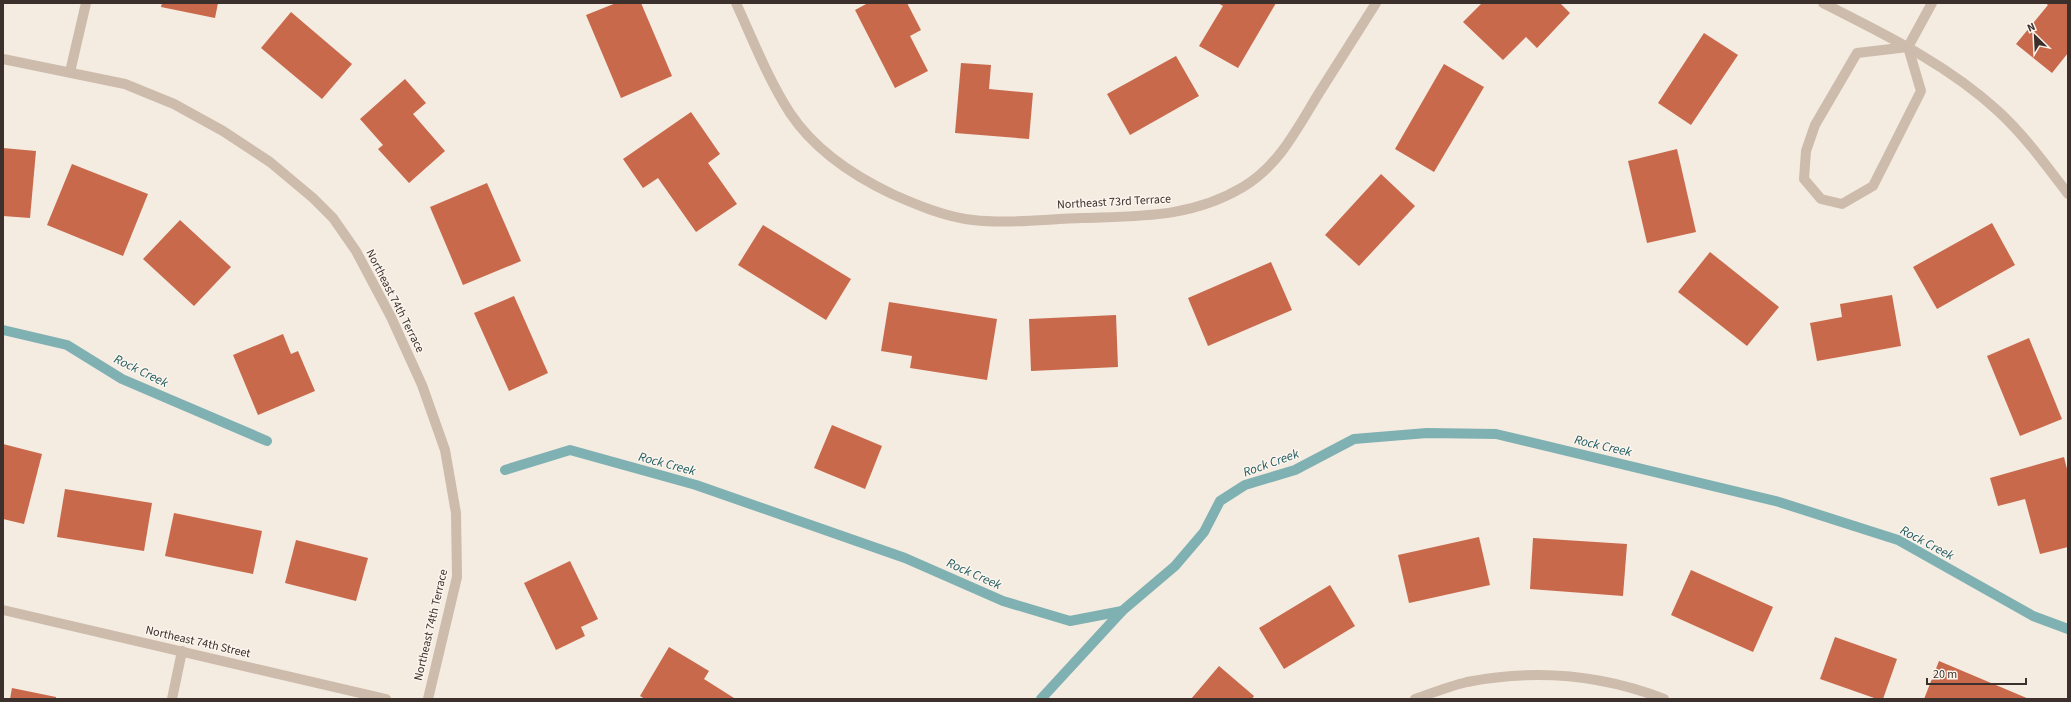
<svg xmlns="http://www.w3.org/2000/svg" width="2071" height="702" font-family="'Source Sans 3',sans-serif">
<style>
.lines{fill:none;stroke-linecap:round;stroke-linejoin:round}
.stream{stroke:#7fb0b2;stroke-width:10}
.building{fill:#c8694b}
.minor{stroke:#cdbbac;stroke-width:10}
.labels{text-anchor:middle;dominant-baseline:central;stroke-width:3;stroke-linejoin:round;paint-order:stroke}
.street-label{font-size:12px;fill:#3b302b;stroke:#fbf5ee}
.water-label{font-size:13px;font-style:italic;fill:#1f5a5e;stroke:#fbf5ee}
</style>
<rect width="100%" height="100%" fill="#f4ebe1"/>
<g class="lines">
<g class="stream">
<polyline points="3,330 67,345 122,379 267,441"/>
<polyline points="505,470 570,450 696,485 905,558 1003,601 1070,621 1122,611 1175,566 1204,532 1220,501 1245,485 1295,470 1354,439 1427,433 1496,434 1779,502 1898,540 2033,616 2068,629"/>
<polyline points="1041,699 1122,611"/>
</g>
</g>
<g class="building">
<polygon points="162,3 218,3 215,18 161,7"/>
<polygon points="616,3 641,3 672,76 621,98 586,15"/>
<polygon points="868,3 907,3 921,30 910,36 928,71 895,88 855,10"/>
<polygon points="1218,3 1276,3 1238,68 1199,46 1223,6"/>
<polygon points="1482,3 1560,3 1570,13 1537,48 1526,37 1503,60 1463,22"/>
<polygon points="2045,3 2068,3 2068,53 2052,73 2016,44 2048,5"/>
<polygon points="291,12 352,64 322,99 261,48"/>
<polygon points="1704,33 1738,55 1691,125 1658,103"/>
<polygon points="1176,56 1199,96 1130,135 1107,94"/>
<polygon points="961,63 991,65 989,89 1033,93 1029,139 955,133"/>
<polygon points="1444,64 1484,87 1434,172 1395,149"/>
<polygon points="405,79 426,103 413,114 445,151 409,183 378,149 383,145 360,119"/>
<polygon points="691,112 720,154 708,163 737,204 696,232 658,178 643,188 623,159"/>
<polygon points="3,148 36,151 30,218 3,216"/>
<polygon points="1677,149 1696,232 1647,243 1628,161"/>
<polygon points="72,164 148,194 123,256 47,225"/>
<polygon points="1381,174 1415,206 1359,266 1325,235"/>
<polygon points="487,183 521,261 463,285 430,207"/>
<polygon points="180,220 231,267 194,306 143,259"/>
<polygon points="1992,223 2015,265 1937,309 1913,267"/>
<polygon points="763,225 851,279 826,320 738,265"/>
<polygon points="1710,252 1779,307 1747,346 1678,292"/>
<polygon points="1271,262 1292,310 1208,346 1188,298"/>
<polygon points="1892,295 1901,346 1817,361 1810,323 1842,317 1840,304"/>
<polygon points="514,296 548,373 509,391 474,313"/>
<polygon points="889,302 997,319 987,380 910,368 912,356 881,351"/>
<polygon points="1116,315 1118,367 1031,371 1029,319"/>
<polygon points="283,334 291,354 298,351 315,391 258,415 233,355"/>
<polygon points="2029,338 2062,419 2020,436 1987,356"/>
<polygon points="832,425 882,446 865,489 814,468"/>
<polygon points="3,444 42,454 24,524 3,519"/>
<polygon points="2064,457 2068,473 2068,547 2040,554 2025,499 1998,506 1990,478"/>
<polygon points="65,489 152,503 144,551 57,537"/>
<polygon points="174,513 262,531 253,574 165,556"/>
<polygon points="1479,537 1490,585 1409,603 1398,555"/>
<polygon points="1533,538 1627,544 1623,596 1530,589"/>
<polygon points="296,540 368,558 356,601 285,583"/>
<polygon points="570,561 598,619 581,627 585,636 556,650 524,583"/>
<polygon points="1691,570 1773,607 1753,652 1671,615"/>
<polygon points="1330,585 1355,626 1284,669 1259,628"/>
<polygon points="1835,637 1897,659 1883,699 1877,699 1820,679"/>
<polygon points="669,647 709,671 704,679 734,698 733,699 645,699 640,696"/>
<polygon points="1939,661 2029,699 1924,699"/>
<polygon points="1219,666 1254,696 1252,699 1191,699"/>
<polygon points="12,688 56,697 56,699 10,699"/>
</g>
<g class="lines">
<g class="minor">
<path d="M736,3C753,40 768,79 790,113C814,149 854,176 892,194C917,205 945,217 973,220C1009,224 1046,219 1083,218C1140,216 1191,218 1243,187C1279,166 1298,127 1319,93C1338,63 1357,33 1376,3"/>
<path d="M1823,3C1884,34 1947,64 1998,111C2025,136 2046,165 2068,194"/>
<polygon points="1908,47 1921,91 1873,186 1842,204 1821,199 1804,179 1806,151 1815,125 1857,53"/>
<polyline points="1908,47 1932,3"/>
<polyline points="3,59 125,84 174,104 223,131 270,162 313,198 333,218 356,251 391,317 422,385 445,450 456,513 457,577 428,699"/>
<polyline points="70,72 86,3"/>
<polyline points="3,610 386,699"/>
<polyline points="172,699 182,651"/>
<path d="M1415,699C1432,693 1450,686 1467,682C1534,669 1600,674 1664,699"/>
</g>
</g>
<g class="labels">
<g class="street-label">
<text transform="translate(1114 202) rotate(-3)">Northeast 73rd Terrace</text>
<text transform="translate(395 301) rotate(63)">Northeast 74th Terrace</text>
<text transform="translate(431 625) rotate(-77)">Northeast 74th Terrace</text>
<text transform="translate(198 642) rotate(13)">Northeast 74th Street</text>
</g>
<g class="water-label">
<text transform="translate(141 371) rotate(26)">Rock Creek</text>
<text transform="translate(1603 446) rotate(13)">Rock Creek</text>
<text transform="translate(1271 463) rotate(-20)">Rock Creek</text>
<text transform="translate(667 464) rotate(15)">Rock Creek</text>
<text transform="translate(1927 543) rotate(28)">Rock Creek</text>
<text transform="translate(974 574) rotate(24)">Rock Creek</text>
</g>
</g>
<rect width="2071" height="702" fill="none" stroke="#3b302b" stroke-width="8"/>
<g transform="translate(2035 36) rotate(336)" stroke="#fbf5ee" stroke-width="3" paint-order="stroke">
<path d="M0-3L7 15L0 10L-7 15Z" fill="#3b302b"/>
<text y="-6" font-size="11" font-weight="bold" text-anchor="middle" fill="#3b302b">N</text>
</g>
<path d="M1927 678v6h99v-6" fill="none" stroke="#3b302b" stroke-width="2"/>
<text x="1933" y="678" font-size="12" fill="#3b302b" stroke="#fbf5ee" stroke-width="3" paint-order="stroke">20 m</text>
</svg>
